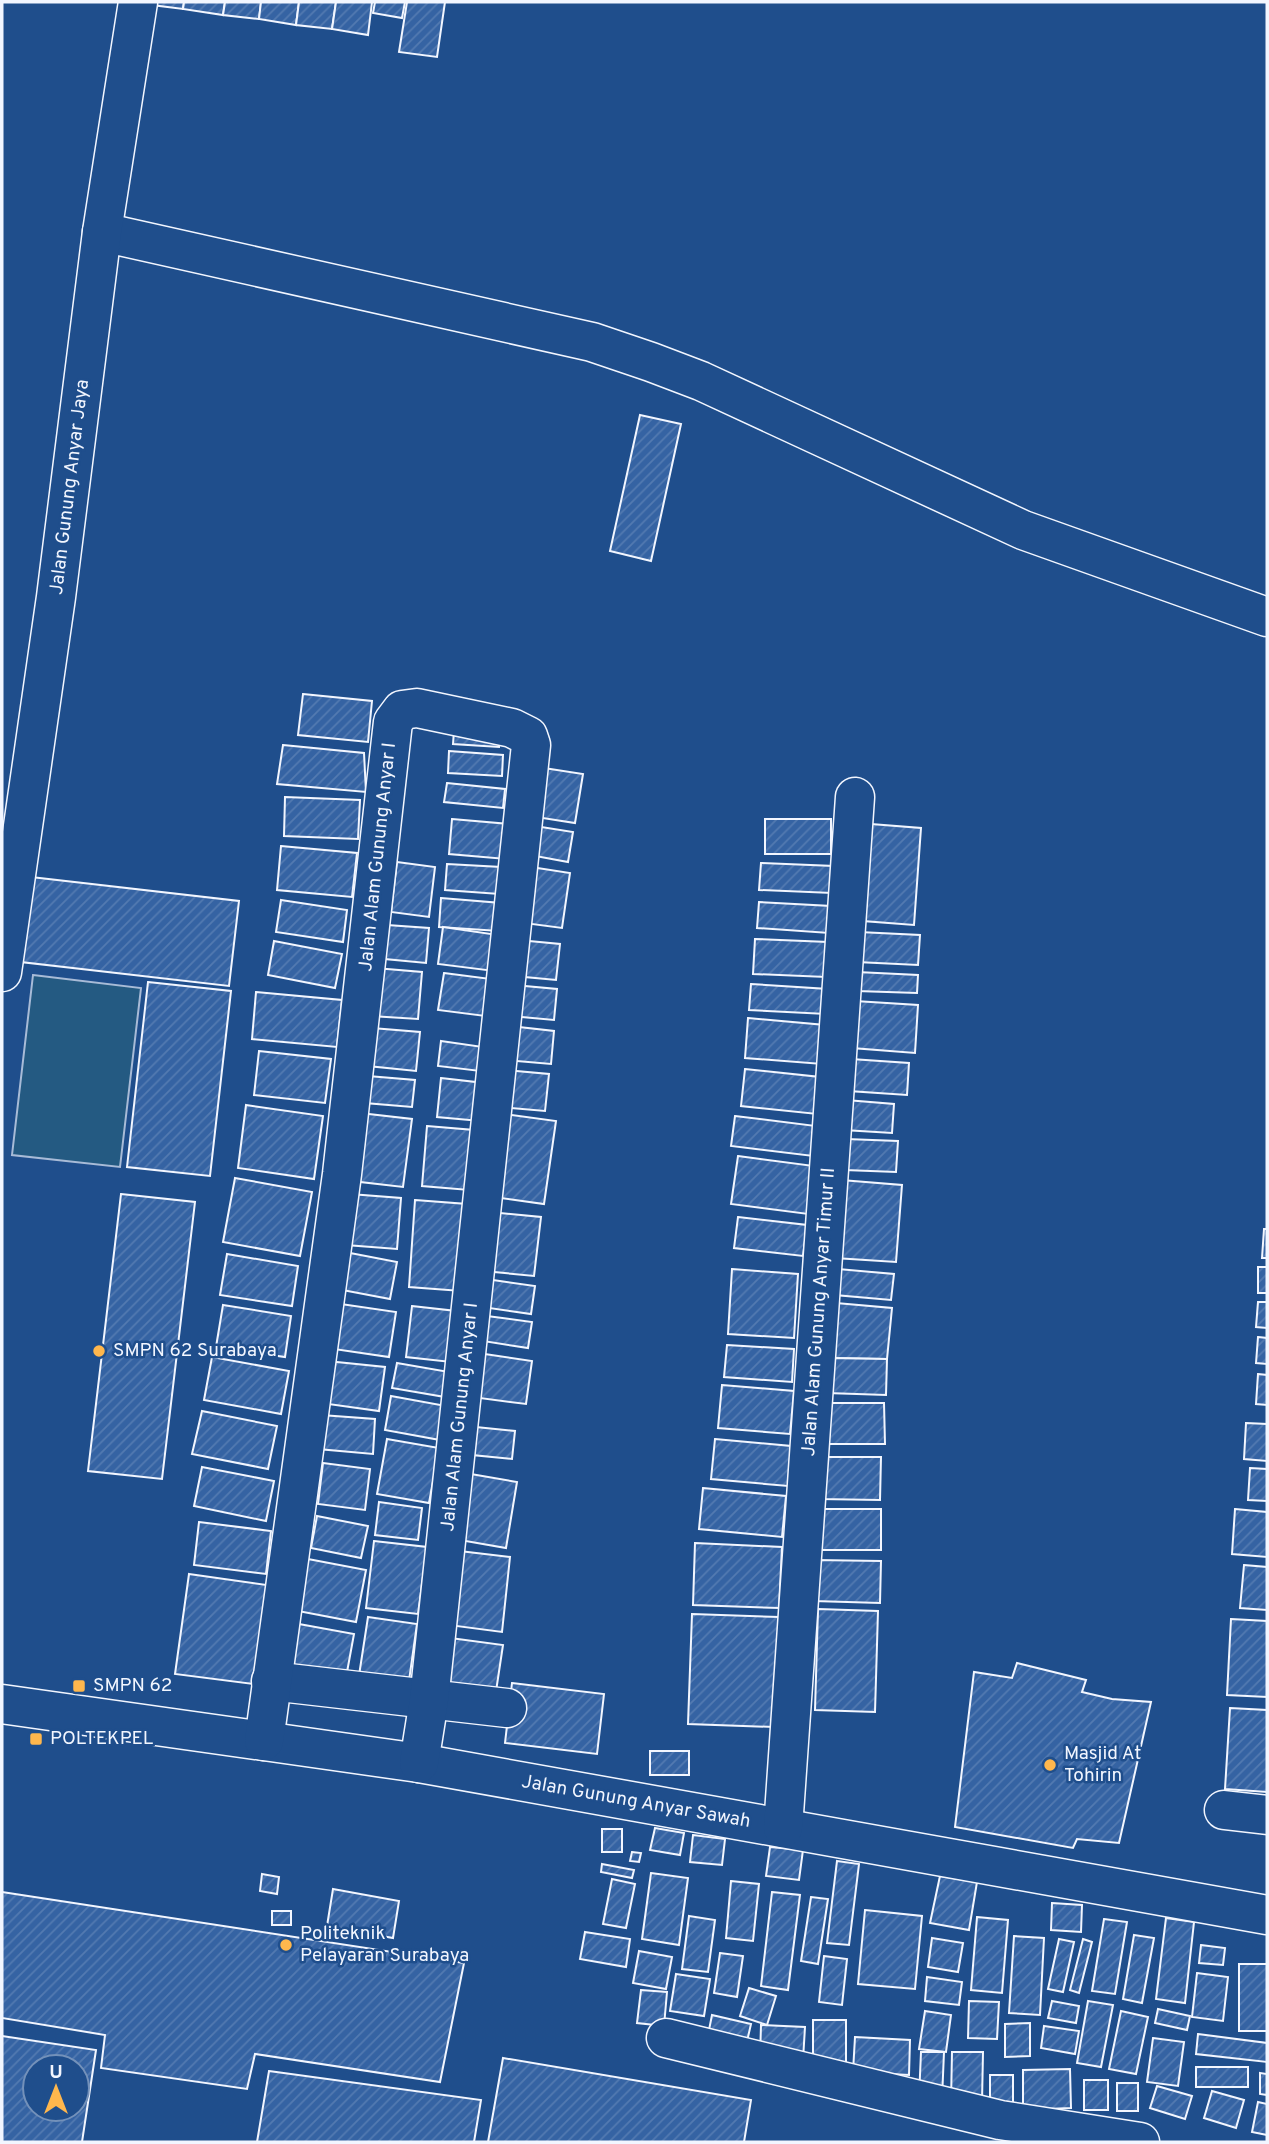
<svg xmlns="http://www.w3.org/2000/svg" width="1269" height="2144" font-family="Overpass,sans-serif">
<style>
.garden{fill:#245a82;stroke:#a8bbd7;stroke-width:2}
.building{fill:url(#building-hatch);stroke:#f2f6ff;stroke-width:2;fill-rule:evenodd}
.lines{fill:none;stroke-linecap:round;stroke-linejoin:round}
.minor-casing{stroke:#f2f6ff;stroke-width:41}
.minor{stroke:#1f4e8c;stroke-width:38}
.poi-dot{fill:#ffb74d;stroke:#1f4e8c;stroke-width:2.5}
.labels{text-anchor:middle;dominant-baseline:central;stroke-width:5;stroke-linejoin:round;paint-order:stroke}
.street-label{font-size:19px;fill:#f2f6ff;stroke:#1f4e8c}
.poi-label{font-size:19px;fill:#f2f6ff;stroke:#1f4e8c;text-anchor:start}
</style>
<defs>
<pattern id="building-hatch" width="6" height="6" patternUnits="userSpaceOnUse" patternTransform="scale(1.75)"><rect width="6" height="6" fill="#3563a3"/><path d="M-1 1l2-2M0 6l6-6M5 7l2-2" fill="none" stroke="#537ab1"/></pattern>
</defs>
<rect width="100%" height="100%" fill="#1f4e8c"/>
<polygon class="garden" points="33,975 141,988 120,1167 12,1155"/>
<g class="building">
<polygon points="152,2 184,2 183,9 152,5"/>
<polygon points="184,2 225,2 223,15 183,9"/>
<polygon points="225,2 261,2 259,19 223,15"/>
<polygon points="261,2 299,2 296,25 259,19"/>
<polygon points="299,2 336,2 332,29 296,25"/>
<polygon points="336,2 372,2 368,35 332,29"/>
<polygon points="375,2 405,2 402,18 373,13"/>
<polygon points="407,2 445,2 437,57 399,52"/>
<polygon points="640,415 681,424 651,561 610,551"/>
<polygon points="303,694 372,701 368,742 298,735"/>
<polygon points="454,731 500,734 499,747 453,744"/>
<polygon points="283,745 364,753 366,792 277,784"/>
<polygon points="449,751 503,755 502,776 448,773"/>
<polygon points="544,768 583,774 575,823 536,817"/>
<polygon points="447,783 505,789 503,808 444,802"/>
<polygon points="285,797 360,800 358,839 284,836"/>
<polygon points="452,819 509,824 506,859 449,854"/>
<rect x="765" y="819" width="66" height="35"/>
<polygon points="871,824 921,828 914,925 863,921"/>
<polygon points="535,826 573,832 568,862 530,855"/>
<polygon points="281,846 357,853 352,897 277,890"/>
<polygon points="397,862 435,867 429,917 391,912"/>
<polygon points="761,863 834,866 832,893 759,890"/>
<polygon points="447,864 501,867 499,894 445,890"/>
<polygon points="531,867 570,873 562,928 524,923"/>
<polygon points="31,877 239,901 229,986 21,962"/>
<polygon points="441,898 501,903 499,931 439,927"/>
<polygon points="281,900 347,910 343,942 276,932"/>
<polygon points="759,902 831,906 829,933 757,928"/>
<polygon points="387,925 429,928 426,963 385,959"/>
<polygon points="443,927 498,935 494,971 438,964"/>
<polygon points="859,932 920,935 918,965 857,962"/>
<polygon points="755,939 828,942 826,977 753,974"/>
<polygon points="274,941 342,954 335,988 268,975"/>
<polygon points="529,941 560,944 556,980 525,977"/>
<polygon points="375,968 422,972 418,1019 371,1016"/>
<polygon points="857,972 918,975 917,993 857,991"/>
<polygon points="444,973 491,979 485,1016 438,1010"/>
<polygon points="148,982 231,991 210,1176 127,1167"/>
<polygon points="751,984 828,989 826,1014 749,1010"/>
<polygon points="514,985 557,989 554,1020 511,1016"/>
<polygon points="256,992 342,1000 337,1047 252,1039"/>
<polygon points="855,1001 918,1005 915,1053 852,1048"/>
<polygon points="748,1018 825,1025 822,1064 745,1058"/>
<polygon points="510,1026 554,1031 551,1064 506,1060"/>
<polygon points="372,1028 420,1032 416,1071 368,1066"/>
<polygon points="441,1041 483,1047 480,1071 438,1066"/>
<polygon points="259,1051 331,1059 325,1103 254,1095"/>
<polygon points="851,1059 909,1063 907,1095 849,1091"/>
<polygon points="745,1069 820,1077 817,1114 741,1106"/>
<polygon points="505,1070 549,1074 545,1111 501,1107"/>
<polygon points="368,1076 415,1080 412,1107 365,1103"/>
<polygon points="441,1078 484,1083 480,1121 437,1117"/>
<polygon points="846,1100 894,1104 892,1133 844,1130"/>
<polygon points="246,1105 323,1116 314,1179 238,1168"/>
<polygon points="360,1113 412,1119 403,1187 352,1181"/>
<polygon points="505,1114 556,1121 544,1204 493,1197"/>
<polygon points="735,1116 816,1126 813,1156 731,1146"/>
<polygon points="427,1126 474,1130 469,1190 422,1186"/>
<polygon points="846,1139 898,1141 896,1172 845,1170"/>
<polygon points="738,1156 814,1166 808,1214 731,1204"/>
<polygon points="235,1178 312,1192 300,1256 223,1242"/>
<polygon points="841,1180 902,1185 896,1262 835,1258"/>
<polygon points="121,1194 195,1202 162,1479 88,1471"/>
<polygon points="350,1194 401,1198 397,1249 346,1245"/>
<polygon points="415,1200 467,1204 461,1291 409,1287"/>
<polygon points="490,1212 541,1217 534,1276 484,1271"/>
<polygon points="738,1217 807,1225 803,1256 734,1248"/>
<polygon points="1264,1229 1267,1229 1267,1258 1262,1258"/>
<polygon points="345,1252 397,1262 390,1299 337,1289"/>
<polygon points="227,1254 298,1266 292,1306 220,1295"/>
<rect x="1258" y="1267" width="9" height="26"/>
<polygon points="732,1269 798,1274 794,1338 728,1334"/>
<polygon points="838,1269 894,1274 891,1300 835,1295"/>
<polygon points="493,1280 535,1286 531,1314 489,1308"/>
<polygon points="1258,1302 1267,1302 1267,1328 1256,1327"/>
<polygon points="334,1303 396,1312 389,1357 327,1348"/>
<polygon points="836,1303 892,1308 887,1359 828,1358"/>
<polygon points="223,1305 291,1316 285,1357 216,1347"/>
<polygon points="412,1306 456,1311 451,1362 406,1357"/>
<polygon points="487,1316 532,1322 528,1348 483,1341"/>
<polygon points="1258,1337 1267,1338 1267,1364 1256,1363"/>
<polygon points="727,1345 794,1349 792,1382 724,1377"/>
<polygon points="478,1353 532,1361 526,1404 472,1397"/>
<polygon points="212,1357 289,1371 281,1414 204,1400"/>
<polygon points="828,1358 887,1359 886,1395 827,1393"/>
<polygon points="327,1361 385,1367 379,1411 321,1403"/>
<polygon points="397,1363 449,1372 445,1397 392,1388"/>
<polygon points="1258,1374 1267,1375 1267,1405 1256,1404"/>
<polygon points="722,1385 794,1391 790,1434 718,1428"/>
<polygon points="391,1396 446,1406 440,1440 385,1430"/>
<polygon points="823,1403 884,1403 885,1444 824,1444"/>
<polygon points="202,1411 277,1426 268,1469 192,1454"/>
<polygon points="321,1415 375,1419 373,1454 318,1449"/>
<polygon points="1246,1423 1267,1424 1267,1461 1244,1459"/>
<polygon points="466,1426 515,1431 512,1459 462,1454"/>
<polygon points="387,1439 439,1448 429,1503 377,1494"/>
<polygon points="715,1439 791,1446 788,1486 711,1479"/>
<polygon points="820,1457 881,1457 880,1500 819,1499"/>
<polygon points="323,1463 370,1469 365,1510 318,1504"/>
<polygon points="202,1467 274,1481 266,1521 194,1506"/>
<polygon points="1250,1468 1267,1469 1267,1501 1248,1500"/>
<polygon points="465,1473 517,1482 506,1548 454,1539"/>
<polygon points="703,1488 786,1496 782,1537 699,1529"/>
<polygon points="379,1502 422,1508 418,1540 375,1535"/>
<rect x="813" y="1509" width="68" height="41"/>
<polygon points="1235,1509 1267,1512 1267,1557 1232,1554"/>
<polygon points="317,1516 368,1526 361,1558 311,1548"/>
<polygon points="199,1522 271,1531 266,1574 194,1565"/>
<polygon points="374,1541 427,1547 418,1614 366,1608"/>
<polygon points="695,1543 782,1547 779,1608 693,1605"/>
<polygon points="451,1550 510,1557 502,1632 441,1624"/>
<polygon points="308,1559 366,1570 356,1622 298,1611"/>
<polygon points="815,1560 881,1561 880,1603 814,1601"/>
<polygon points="1244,1565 1267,1567 1267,1610 1240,1608"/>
<polygon points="189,1574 267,1585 253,1684 175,1674"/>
<polygon points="818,1609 878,1611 875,1712 815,1710"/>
<polygon points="692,1614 779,1617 774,1727 688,1724"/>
<polygon points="368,1617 417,1624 408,1688 358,1682"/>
<polygon points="1231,1619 1267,1621 1267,1697 1227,1695"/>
<polygon points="299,1624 354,1634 345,1683 291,1674"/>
<polygon points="443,1637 503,1645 495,1698 435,1688"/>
<polygon points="1017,1663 1086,1680 1082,1692 1112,1699 1151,1702 1119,1843 1077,1839 1073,1848 955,1827 974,1672 1012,1678"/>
<polygon points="512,1683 604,1694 597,1754 505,1743"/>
<polygon points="1230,1708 1267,1710 1267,1792 1225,1789"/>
<rect x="650" y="1751" width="39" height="24"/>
<polygon points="655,1828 684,1833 680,1855 650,1850"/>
<rect x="602" y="1829" width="20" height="23"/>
<polygon points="693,1835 725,1839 722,1865 690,1862"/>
<polygon points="770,1847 803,1850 799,1880 766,1876"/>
<polygon points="632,1852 641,1853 639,1862 630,1861"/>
<polygon points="837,1861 859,1864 849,1945 827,1943"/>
<polygon points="602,1864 634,1870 632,1878 601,1872"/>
<polygon points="651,1873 688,1878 679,1945 642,1939"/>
<polygon points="262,1874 279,1877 277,1894 260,1891"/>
<polygon points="940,1876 977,1882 969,1930 930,1923"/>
<polygon points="612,1879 635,1884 626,1928 603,1924"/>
<polygon points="731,1881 759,1884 753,1941 726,1938"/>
<polygon points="333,1889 399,1901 393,1938 327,1926"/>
<polygon points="2,1892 464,1963 440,2082 255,2054 247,2089 101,2068 105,2035 2,2018"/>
<polygon points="772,1892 800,1895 788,1990 761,1986"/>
<polygon points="811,1897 828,1899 818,1964 801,1961"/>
<polygon points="1052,1903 1082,1905 1081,1932 1051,1930"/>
<polygon points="865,1910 922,1916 915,1989 858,1984"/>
<rect x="272" y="1911" width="19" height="14"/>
<polygon points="689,1916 715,1920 708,1972 682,1969"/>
<polygon points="977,1917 1008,1920 1002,1993 971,1990"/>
<polygon points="1166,1918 1194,1922 1185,2003 1156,1999"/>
<polygon points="1104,1919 1127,1922 1115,1994 1092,1991"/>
<polygon points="585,1932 630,1939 626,1967 580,1959"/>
<polygon points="1134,1935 1154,1938 1142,2003 1123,1999"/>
<polygon points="1014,1936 1044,1938 1040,2015 1009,2013"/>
<polygon points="932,1938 963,1943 958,1972 928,1967"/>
<polygon points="1059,1939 1074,1942 1063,1992 1048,1989"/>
<polygon points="1083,1939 1092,1942 1079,1993 1070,1990"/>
<polygon points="1201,1945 1225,1948 1223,1965 1199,1963"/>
<polygon points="639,1951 672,1957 666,1989 633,1983"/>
<polygon points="720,1953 743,1956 737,1997 714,1993"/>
<polygon points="824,1956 847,1959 842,2005 819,2002"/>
<rect x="1239" y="1964" width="28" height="67"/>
<polygon points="1197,1973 1228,1977 1223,2021 1192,2017"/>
<polygon points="676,1974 710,1979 704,2016 670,2011"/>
<polygon points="927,1977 962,1982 959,2005 925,2001"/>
<polygon points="749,1988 776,1996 767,2025 740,2016"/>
<polygon points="641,1990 667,1992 664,2026 637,2023"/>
<polygon points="969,2001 999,2002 997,2039 968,2038"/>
<polygon points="1052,2001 1079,2006 1076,2023 1048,2018"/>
<polygon points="1088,2001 1113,2005 1101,2067 1077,2063"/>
<polygon points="1158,2009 1190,2016 1187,2030 1155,2023"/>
<polygon points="925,2011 951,2015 946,2052 919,2049"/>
<polygon points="1121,2011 1148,2017 1136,2074 1109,2069"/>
<polygon points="712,2015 751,2024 745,2050 707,2040"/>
<rect x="813" y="2020" width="33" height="44"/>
<polygon points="1030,2023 1030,2056 1005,2057 1005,2024"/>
<polygon points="761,2025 805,2027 803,2060 760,2058"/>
<polygon points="1044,2026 1079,2031 1075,2054 1041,2048"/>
<polygon points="1198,2034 1267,2043 1267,2062 1196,2054"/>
<path d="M2,2036L96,2050L82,2142H2ZM35,2067H77V2109H35Z"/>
<polygon points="855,2037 910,2040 909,2075 853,2072"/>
<polygon points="1153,2038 1184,2042 1178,2086 1147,2082"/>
<polygon points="921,2052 944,2052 942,2099 919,2098"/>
<polygon points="952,2052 983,2052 982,2102 951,2102"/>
<polygon points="503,2058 751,2100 744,2142 488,2142"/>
<rect x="1196" y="2067" width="52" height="20"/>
<polygon points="1070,2069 1071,2108 1023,2110 1023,2070"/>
<polygon points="269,2071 481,2100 474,2142 257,2142"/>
<polygon points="1260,2073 1267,2074 1267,2095 1260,2094"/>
<rect x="990" y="2075" width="23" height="35"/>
<rect x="1084" y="2080" width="24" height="30"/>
<rect x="1117" y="2083" width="21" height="28"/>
<polygon points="1157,2086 1192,2096 1185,2119 1150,2108"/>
<polygon points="1212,2091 1244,2100 1236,2128 1204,2118"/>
<polygon points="1258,2102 1267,2104 1267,2135 1252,2132"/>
</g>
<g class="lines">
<defs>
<g id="minor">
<polyline points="102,232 592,342 651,362 701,381 1023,530 1267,617"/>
<polyline points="2,972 56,597 102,232 138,2"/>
<polyline points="271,1681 507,1708"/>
<polyline points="2,1704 419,1763 1267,1915"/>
<polyline points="264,1741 342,1174 393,722 402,710 417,708 512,728 528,736 531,745 429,1700 419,1763"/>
<polyline points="1224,1810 1267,1815"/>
<polyline points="783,1828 855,797"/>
<polyline points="666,2038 1000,2120 1140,2142"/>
</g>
</defs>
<use href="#minor" class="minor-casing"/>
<use href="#minor" class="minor"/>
</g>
<g class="poi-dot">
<circle cx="99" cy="1351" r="7"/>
<rect x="72" y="1679" width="14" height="14" rx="3.5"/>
<rect x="29" y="1732" width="14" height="14" rx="3.5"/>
<circle cx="1050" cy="1765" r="7"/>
<circle cx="286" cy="1945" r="7"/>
</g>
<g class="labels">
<g class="street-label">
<text transform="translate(70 487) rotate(-83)">Jalan Gunung Anyar Jaya</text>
<text transform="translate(378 857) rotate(-84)">Jalan Alam Gunung Anyar I</text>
<text transform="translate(819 1312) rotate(-86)">Jalan Alam Gunung Anyar Timur II</text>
<text transform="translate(460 1417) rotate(-84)">Jalan Alam Gunung Anyar I</text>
<text transform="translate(636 1802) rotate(10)">Jalan Gunung Anyar Sawah</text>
</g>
<g class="poi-label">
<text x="113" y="1351">SMPN 62 Surabaya</text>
<text x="93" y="1686">SMPN 62</text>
<text x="50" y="1739">POLTEKPEL</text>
<text x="1064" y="1754">Masjid At<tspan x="1064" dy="22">Tohirin</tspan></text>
<text x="300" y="1934">Politeknik<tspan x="300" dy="22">Pelayaran Surabaya</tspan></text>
</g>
</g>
<rect width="1269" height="2144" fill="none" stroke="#f2f6ff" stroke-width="7"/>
<g transform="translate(56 2088)"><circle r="33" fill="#1f4e8c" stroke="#7391ba" stroke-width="2"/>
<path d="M0-5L12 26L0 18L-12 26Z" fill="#ffb74d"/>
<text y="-10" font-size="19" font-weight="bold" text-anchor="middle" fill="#f2f6ff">U</text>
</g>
</svg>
